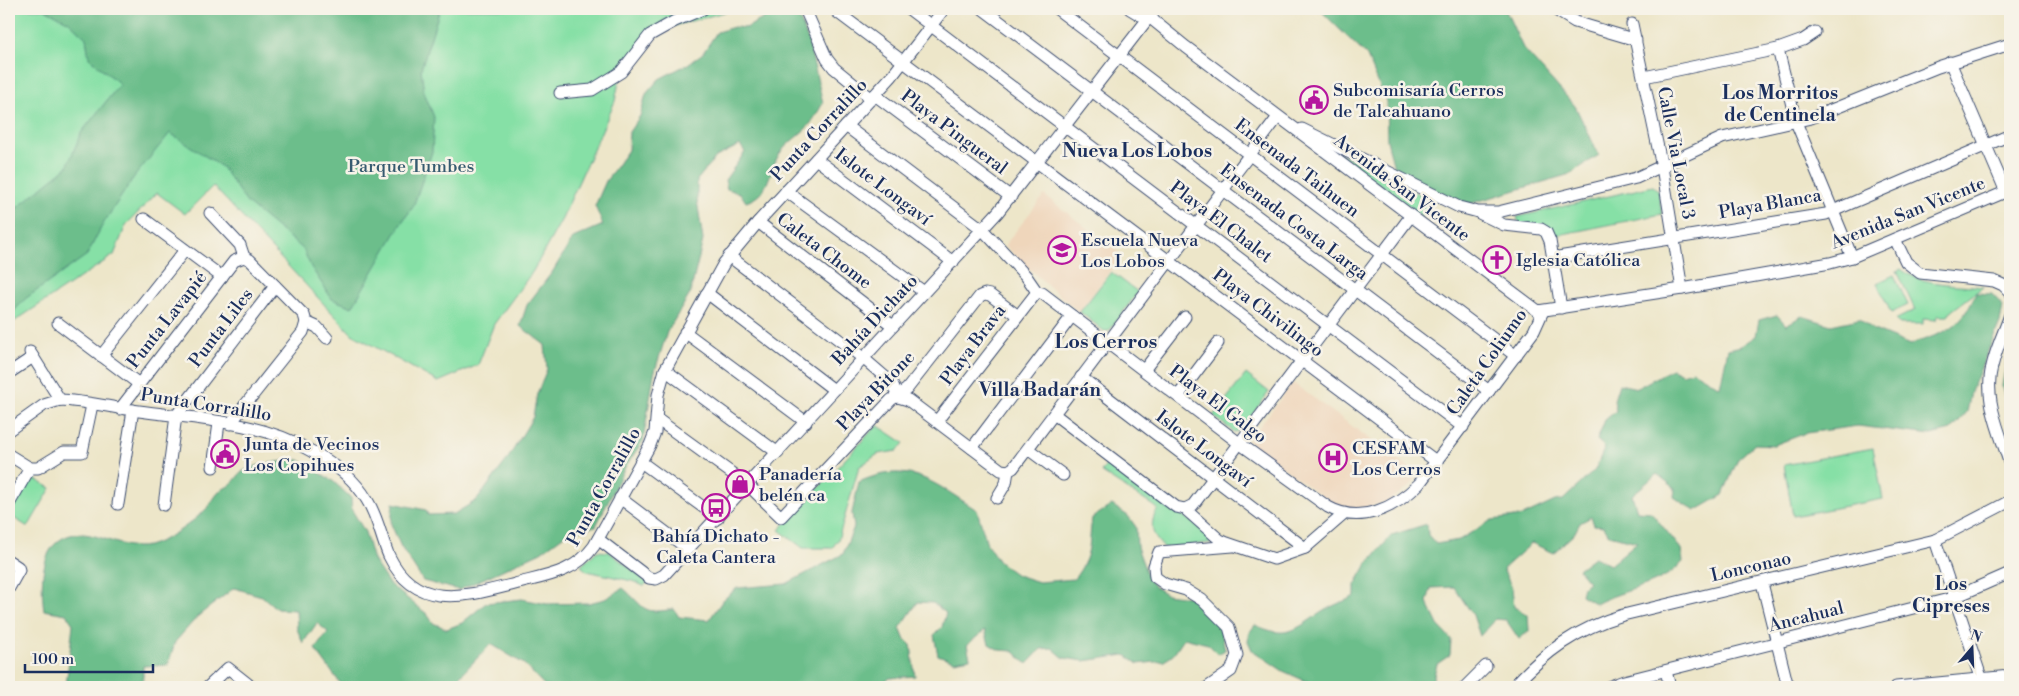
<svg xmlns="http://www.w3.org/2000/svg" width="2019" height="696" font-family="'Libre Bodoni',serif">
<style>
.built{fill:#efd6bb}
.green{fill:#86e0a6;stroke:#508882}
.forest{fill:#6cbe8b;stroke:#447674}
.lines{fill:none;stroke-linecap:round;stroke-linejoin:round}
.minor-casing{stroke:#3a4a6e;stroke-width:13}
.minor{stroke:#fff;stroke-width:11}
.labels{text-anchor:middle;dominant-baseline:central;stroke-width:5;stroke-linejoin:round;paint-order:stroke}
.poi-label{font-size:18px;fill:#1b2f5e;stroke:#f7f3e8;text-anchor:start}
.street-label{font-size:18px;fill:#1b2f5e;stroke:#f7f3e8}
.park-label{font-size:18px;fill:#365b70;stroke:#f7f3e8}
.neighbourhood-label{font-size:19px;font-weight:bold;fill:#1b2f5e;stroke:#f7f3e8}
.quarter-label{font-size:20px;font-weight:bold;fill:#1b2f5e;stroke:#f7f3e8}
</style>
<rect width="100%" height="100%" fill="#f7f3e8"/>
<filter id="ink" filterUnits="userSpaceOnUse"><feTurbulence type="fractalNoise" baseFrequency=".02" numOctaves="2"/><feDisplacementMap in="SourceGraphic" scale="10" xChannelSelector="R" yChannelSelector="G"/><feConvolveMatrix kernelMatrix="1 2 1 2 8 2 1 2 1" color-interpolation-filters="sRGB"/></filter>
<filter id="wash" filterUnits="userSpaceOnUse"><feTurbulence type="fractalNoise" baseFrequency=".0096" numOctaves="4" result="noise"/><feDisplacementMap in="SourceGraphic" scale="20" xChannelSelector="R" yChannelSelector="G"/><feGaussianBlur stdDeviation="1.12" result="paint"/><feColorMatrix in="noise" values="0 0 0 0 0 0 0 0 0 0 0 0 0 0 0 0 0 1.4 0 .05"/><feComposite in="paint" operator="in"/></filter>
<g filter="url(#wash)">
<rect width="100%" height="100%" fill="#ede6c9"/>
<g class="built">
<polygon points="1044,195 1122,255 1079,312 1020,261 1005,245"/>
<polygon points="1293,383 1419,475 1417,478 1409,487 1386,502 1352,511 1337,508 1248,441"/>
</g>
<g class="green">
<polygon points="9,9 735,9 649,33 621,72 615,101 562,219 533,271 494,324 478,365 438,382 352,334 213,186 185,214 157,193 126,225 114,255 9,325"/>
<polygon points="1334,150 1432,201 1422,217"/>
<polygon points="1653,186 1658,190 1662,214 1553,236 1519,223 1517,217"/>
<path d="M1901,269C1921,286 1958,284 1983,287L1950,312L1948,316H1937L1936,320L1923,319V324H1900L1895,320L1915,310L1897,271Z"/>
<polygon points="1111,272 1138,292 1109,331 1104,331 1080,312"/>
<polygon points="1894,275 1908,305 1891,313 1877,283"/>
<polygon points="1246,374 1269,392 1240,431 1234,432 1213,416"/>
<polygon points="877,425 904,443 897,451 878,454 859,467 838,540 832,548 803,548 779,530"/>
<polygon points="1873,448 1883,499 1793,516 1784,465"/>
<path d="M1108,463L1216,539L1217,542L1165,548C1152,538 1148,524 1158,509L1101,472Z"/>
<polygon points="29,476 51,488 28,527 9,515 9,510"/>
<polygon points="597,551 609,552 648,582 644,586 632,581 587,571 581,566"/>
</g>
<g class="forest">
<polygon points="45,9 440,9 421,69 424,92 434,117 432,152 413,207 402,222 352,307 332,299 311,267 303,249 247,203 222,167 170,133 134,177 103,224 87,255 25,299 9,317 9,214 67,167 81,133 120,84 89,58 86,38 69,22"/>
<path d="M758,9H788L800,20L808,40L823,103C819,110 815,117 811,123C802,134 788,142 780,153C767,173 771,194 746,202L740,193L727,189L725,180L745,152L740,145L716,157L697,180V200L703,240L690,294L667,332L654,374L643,441L625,467L596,526L567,533L541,552L459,590L423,581L401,547L391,524L393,503L426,510L428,515L454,514L477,500L507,460L533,417L537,394L547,369L545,345L520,326L527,305L553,271L573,238L603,225L595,206L606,181L628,150L629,132L640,116L646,94L659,79L688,64L703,53L717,32L734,27L746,28L764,18Z"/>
<polygon points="1319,9 1505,9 1523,48 1575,106 1599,155 1570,174 1459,207 1394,168 1387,140 1386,101 1367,56"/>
<path d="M1976,293L1992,294L2003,306L2000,322L1971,392L1967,412L1951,430L1931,435L1858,426L1806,433L1774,445L1755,444L1738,459L1723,495L1695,511L1674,497L1675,488L1657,474L1632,495L1637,511L1651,512L1681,549L1683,562C1660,587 1625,588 1596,604L1581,595L1583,587L1589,582L1578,569L1594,557L1610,565L1637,542L1609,535L1604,526L1594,525L1591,517L1580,523L1574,534L1553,553L1532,543L1503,569L1512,588L1514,607L1528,615L1529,631L1519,639L1506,620L1495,619L1480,636L1473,615L1454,587L1431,588L1427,602L1438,625L1451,639L1450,655L1437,664L1432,682L1420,687H1319L1283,671L1252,650L1248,641L1249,633L1255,625C1287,639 1293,631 1319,614C1330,606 1343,602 1355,596V585L1367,564L1392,535L1427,524L1428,535L1436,544L1459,540L1492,520L1523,516L1555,501L1563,500L1595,470L1605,447L1597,440L1605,420L1616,411L1614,400L1619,384L1637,388L1672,369L1682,374L1693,371L1720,387L1728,349L1741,346L1756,336L1759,320L1777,315L1786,325L1802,316L1831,325L1859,319L1874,330L1910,345C1948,330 1958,332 1976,293Z"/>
<polygon points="2010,342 2010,420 2002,386"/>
<path d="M290,460H299L333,481L351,498L352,510L365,532L373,560L389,584L427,614L433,623L447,629L462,623L486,603L522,599L547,604L589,603L605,599L623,588C646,608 641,615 674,609L679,617L709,620L723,600L737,588L786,584L843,554L854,527L852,513L859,482C911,459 935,484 977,510L987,544L999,562L1017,575L1039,582L1074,579C1093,554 1088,546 1092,518L1112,505L1128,516L1136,527L1137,547L1149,580L1155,587L1166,594L1206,599L1220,624L1225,650L1218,654L1208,644L1184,638L1172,656L1164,661L1138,664L1125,655L1084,661L1064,658L1052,648L1041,649L1027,664L1013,651L999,650L989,644L985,630L967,645L970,658L954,661L938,655L934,635L942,627L946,613L933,603L918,602L900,628L904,638L911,645L915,676L890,678L878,687H546L524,664L491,644L449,687H343L315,649L328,632L317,623L303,643L297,629L296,610L277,609L262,596L234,588L198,616L175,642L168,665L143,666V687H66L73,624L66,614L44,610C41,590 40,557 57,542C85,519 118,553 148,546C167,541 194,522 208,507C212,502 215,496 219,492C223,488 229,487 232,483C236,480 238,475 242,472C255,464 274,463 290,460Z"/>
</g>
</g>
<g filter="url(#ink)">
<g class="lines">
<defs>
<g id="minor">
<polyline points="805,9 827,59 834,68 872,99"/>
<polyline points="909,9 1463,427"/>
<polyline points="983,9 1489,391"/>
<polyline points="1057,9 1516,356"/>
<polyline points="1130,9 1140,15 1150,16"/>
<polyline points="1147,9 1154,21 1186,47 1538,311 1682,289 1830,263 1852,257 2010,190"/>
<polyline points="1554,9 1575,22 1636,40"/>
<polyline points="837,12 1437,462"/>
<polyline points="1632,24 1662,167 1682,289"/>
<polyline points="1778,49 1796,122 1852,257"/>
<polyline points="1950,62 2006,192"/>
<polyline points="1644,77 1778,49 1803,40 1815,32"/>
<polyline points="560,93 592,90 621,72 650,35 675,21 703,9"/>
<polyline points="875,95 1011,197"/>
<path d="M846,126L982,229L1026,276L1037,292L1042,293L1239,443L1328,507C1360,525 1395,508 1419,484L1534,331L1543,311"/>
<polyline points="1302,129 1459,207 1478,212 1498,212 1636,178 1722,138 1811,118 1938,67 2010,44"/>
<polyline points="816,159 953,262"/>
<polyline points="786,191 924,292"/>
<polyline points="210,213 240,245 244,257"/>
<polyline points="1479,213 1504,225 1541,229 1546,232 1550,241 1561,308"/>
<polyline points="144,219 222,277"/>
<polyline points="758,222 893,326"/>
<polyline points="1895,239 1906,262 1920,273 1994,281 2003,285 2010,292"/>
<polyline points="729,256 863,358 892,383 898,397"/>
<polyline points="244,257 250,260 304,315 306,322 317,327 327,338"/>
<polyline points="1552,258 1826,214 2010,135"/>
<polyline points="707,293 834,390"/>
<path d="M2010,315C2003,335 1992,357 1990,378C1987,407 2002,438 2010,465"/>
<polyline points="58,323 139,384"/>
<polyline points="685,332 806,422"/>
<polyline points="30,352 60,400"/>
<polyline points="101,356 185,250"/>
<polyline points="665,370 778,453"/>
<polyline points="1144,370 1185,317"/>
<polyline points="9,373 33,357"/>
<polyline points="1081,377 1305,548"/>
<polyline points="1178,396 1218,343"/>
<polyline points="898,397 908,400 1001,470 1008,471"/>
<polyline points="120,409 234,261 244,257"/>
<polyline points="1054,414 1176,507 1185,509 1220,540 1227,543 1274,559 1305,548 1343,515"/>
<polyline points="657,419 748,485 781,517 891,400 907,389 980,296 985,294 990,295 1018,316"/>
<polyline points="937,421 1037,292"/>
<polyline points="230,424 303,332 306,322"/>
<path d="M9,430L44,405L60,400C86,401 113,408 139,411C197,419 260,421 311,451C334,463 354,478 367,500C378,517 381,538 389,556C416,612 467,596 515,584C545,576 575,573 594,546L650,445L655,432L658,395L665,370L724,263L758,222L892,76L944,9"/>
<polyline points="972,448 1072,316"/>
<polyline points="1028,449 1063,475"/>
<polyline points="9,455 30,468"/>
<polyline points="641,462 718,518"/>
<polyline points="213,467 219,423"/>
<polyline points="30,468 38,468 64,452 82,452 92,405"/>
<polyline points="620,498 688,549"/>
<polyline points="997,498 1006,483 1008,471 1013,468 1278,117"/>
<polyline points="9,504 30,468"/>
<polyline points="118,504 133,410"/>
<polyline points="164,505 176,416 275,286"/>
<polyline points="1185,509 1193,505 1410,217"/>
<polyline points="598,539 649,578 656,579 664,575 998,212 1150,16"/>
<polyline points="1935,540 1982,680"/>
<polyline points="9,561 18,567 19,570 9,588"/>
<polyline points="1762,583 1788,687"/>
<polyline points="1666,671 1670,687"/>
<polyline points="208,687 228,668 252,687"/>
<polyline points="1208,687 1231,671 1237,655 1229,627 1202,600 1186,590 1165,584 1155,577 1154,566 1159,552 1233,546"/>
<polyline points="1465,687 1486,666"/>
<path d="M1513,687C1546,651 1576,629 1623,615L1935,540L2010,501"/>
<polyline points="1608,687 1624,681 1953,598 2010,573"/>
<polyline points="1896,687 2010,676"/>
</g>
</defs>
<use href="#minor" class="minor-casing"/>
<use href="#minor" class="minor"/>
</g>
</g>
<defs>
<symbol id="civic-ring" viewBox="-11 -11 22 22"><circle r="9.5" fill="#f7f3e8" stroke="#b5179e" stroke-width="1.5"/><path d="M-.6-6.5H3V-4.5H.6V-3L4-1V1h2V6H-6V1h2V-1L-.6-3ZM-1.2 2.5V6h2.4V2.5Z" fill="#b5179e"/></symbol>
<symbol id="school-ring" viewBox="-11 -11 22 22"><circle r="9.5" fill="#f7f3e8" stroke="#b5179e" stroke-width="1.5"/><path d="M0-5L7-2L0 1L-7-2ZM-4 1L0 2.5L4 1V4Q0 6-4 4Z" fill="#b5179e"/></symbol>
<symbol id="church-ring" viewBox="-11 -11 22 22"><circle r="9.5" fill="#f7f3e8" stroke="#b5179e" stroke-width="1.5"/><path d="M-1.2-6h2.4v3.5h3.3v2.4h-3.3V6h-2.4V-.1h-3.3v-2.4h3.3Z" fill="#b5179e"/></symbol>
<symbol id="hospital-ring" viewBox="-11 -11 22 22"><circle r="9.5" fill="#f7f3e8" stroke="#b5179e" stroke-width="1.5"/><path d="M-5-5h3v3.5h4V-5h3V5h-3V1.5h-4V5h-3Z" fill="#b5179e"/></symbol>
<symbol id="shop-ring" viewBox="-11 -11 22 22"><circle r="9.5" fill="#f7f3e8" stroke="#b5179e" stroke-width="1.5"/><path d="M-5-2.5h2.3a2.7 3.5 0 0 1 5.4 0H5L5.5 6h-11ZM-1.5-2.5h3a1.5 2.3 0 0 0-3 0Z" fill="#b5179e"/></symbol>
<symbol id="bus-ring" viewBox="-11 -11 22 22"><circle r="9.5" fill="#f7f3e8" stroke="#b5179e" stroke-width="1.5"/><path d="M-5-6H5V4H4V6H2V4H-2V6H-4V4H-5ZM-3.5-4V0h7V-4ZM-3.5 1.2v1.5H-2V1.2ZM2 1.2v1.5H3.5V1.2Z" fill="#b5179e"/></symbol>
</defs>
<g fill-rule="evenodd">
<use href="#civic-ring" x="1298" y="84" width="32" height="32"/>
<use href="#school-ring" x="1046" y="234" width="32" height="32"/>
<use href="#church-ring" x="1481" y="244" width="32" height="32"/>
<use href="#civic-ring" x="209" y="438" width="32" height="32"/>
<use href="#hospital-ring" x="1317" y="442" width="32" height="32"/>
<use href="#shop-ring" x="724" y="468" width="32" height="32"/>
<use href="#bus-ring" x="700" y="492" width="32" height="32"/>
</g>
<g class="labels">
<g class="poi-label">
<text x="1333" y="90">Subcomisaría Cerros<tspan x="1333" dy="21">de Talcahuano</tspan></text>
<text x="1081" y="240">Escuela Nueva<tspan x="1081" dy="21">Los Lobos</tspan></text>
<text x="1516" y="260">Iglesia Católica</text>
<text x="244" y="444">Junta de Vecinos<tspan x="244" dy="21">Los Copihues</tspan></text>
<text x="1352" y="448">CESFAM<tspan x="1352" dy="21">Los Cerros</tspan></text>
<text x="759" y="474">Panadería<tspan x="759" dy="21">belén ca</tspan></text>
<text x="716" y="536" text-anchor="middle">Bahía Dichato -<tspan x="716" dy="21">Caleta Cantera</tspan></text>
</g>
<g class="street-label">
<text transform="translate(819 130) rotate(-47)">Punta Corralillo</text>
<text transform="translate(954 132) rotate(37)">Playa Pingueral</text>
<text transform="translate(1676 153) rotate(79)">Calle Via Local 3</text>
<text transform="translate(1297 168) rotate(37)">Ensenada Taihuen</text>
<text transform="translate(883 187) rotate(37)">Islote Longaví</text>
<text transform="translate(1402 188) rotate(37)">Avenida San Vicente</text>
<text transform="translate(1770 204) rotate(-10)">Playa Blanca</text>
<text transform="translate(1908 213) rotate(-22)">Avenida San Vicente</text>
<text transform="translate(1221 222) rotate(37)">Playa El Chalet</text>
<text transform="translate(1294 222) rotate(37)">Ensenada Costa Larga</text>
<text transform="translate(824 251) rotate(37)">Caleta Chome</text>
<text transform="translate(1268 313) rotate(37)">Playa Chivilingo</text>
<text transform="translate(167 320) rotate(-52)">Punta Lavapié</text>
<text transform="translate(875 320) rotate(-47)">Bahía Dichato</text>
<text transform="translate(221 328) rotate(-53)">Punta Liles</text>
<text transform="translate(973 345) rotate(-53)">Playa Brava</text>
<text transform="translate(1487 362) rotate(-55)">Caleta Coliumo</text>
<text transform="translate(876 391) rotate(-46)">Playa Bitone</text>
<text transform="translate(1218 404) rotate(37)">Playa El Galgo</text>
<text transform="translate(206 405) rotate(9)">Punta Corralillo</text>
<text transform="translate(1204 449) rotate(37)">Islote Longaví</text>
<text transform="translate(604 487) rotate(-61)">Punta Corralillo</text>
<text transform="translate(1751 567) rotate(-13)">Lonconao</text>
<text transform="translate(1806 617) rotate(-14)">Ancahual</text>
</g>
<g class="park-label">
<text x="411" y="166">Parque Tumbes</text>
</g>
<g class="neighbourhood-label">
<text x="1780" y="93">Los Morritos<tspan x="1780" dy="22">de Centinela</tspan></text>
<text x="1137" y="151">Nueva Los Lobos</text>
<text x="1040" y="390">Villa Badarán</text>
<text x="1951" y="584">Los<tspan x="1951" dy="22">Cipreses</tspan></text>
</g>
<g class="quarter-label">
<text x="1106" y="342">Los Cerros</text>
</g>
</g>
<rect width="2019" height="696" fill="none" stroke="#f7f3e8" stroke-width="30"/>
<g transform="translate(1972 648) rotate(19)" stroke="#f7f3e8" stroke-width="4" paint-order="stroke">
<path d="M0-4L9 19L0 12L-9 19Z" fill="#1b2f5e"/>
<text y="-8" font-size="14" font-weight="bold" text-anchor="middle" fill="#1b2f5e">N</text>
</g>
<path d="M25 664v8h128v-8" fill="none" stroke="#1b2f5e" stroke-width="2.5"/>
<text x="32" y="664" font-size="15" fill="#1b2f5e" stroke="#f7f3e8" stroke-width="4" paint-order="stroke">100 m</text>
</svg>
